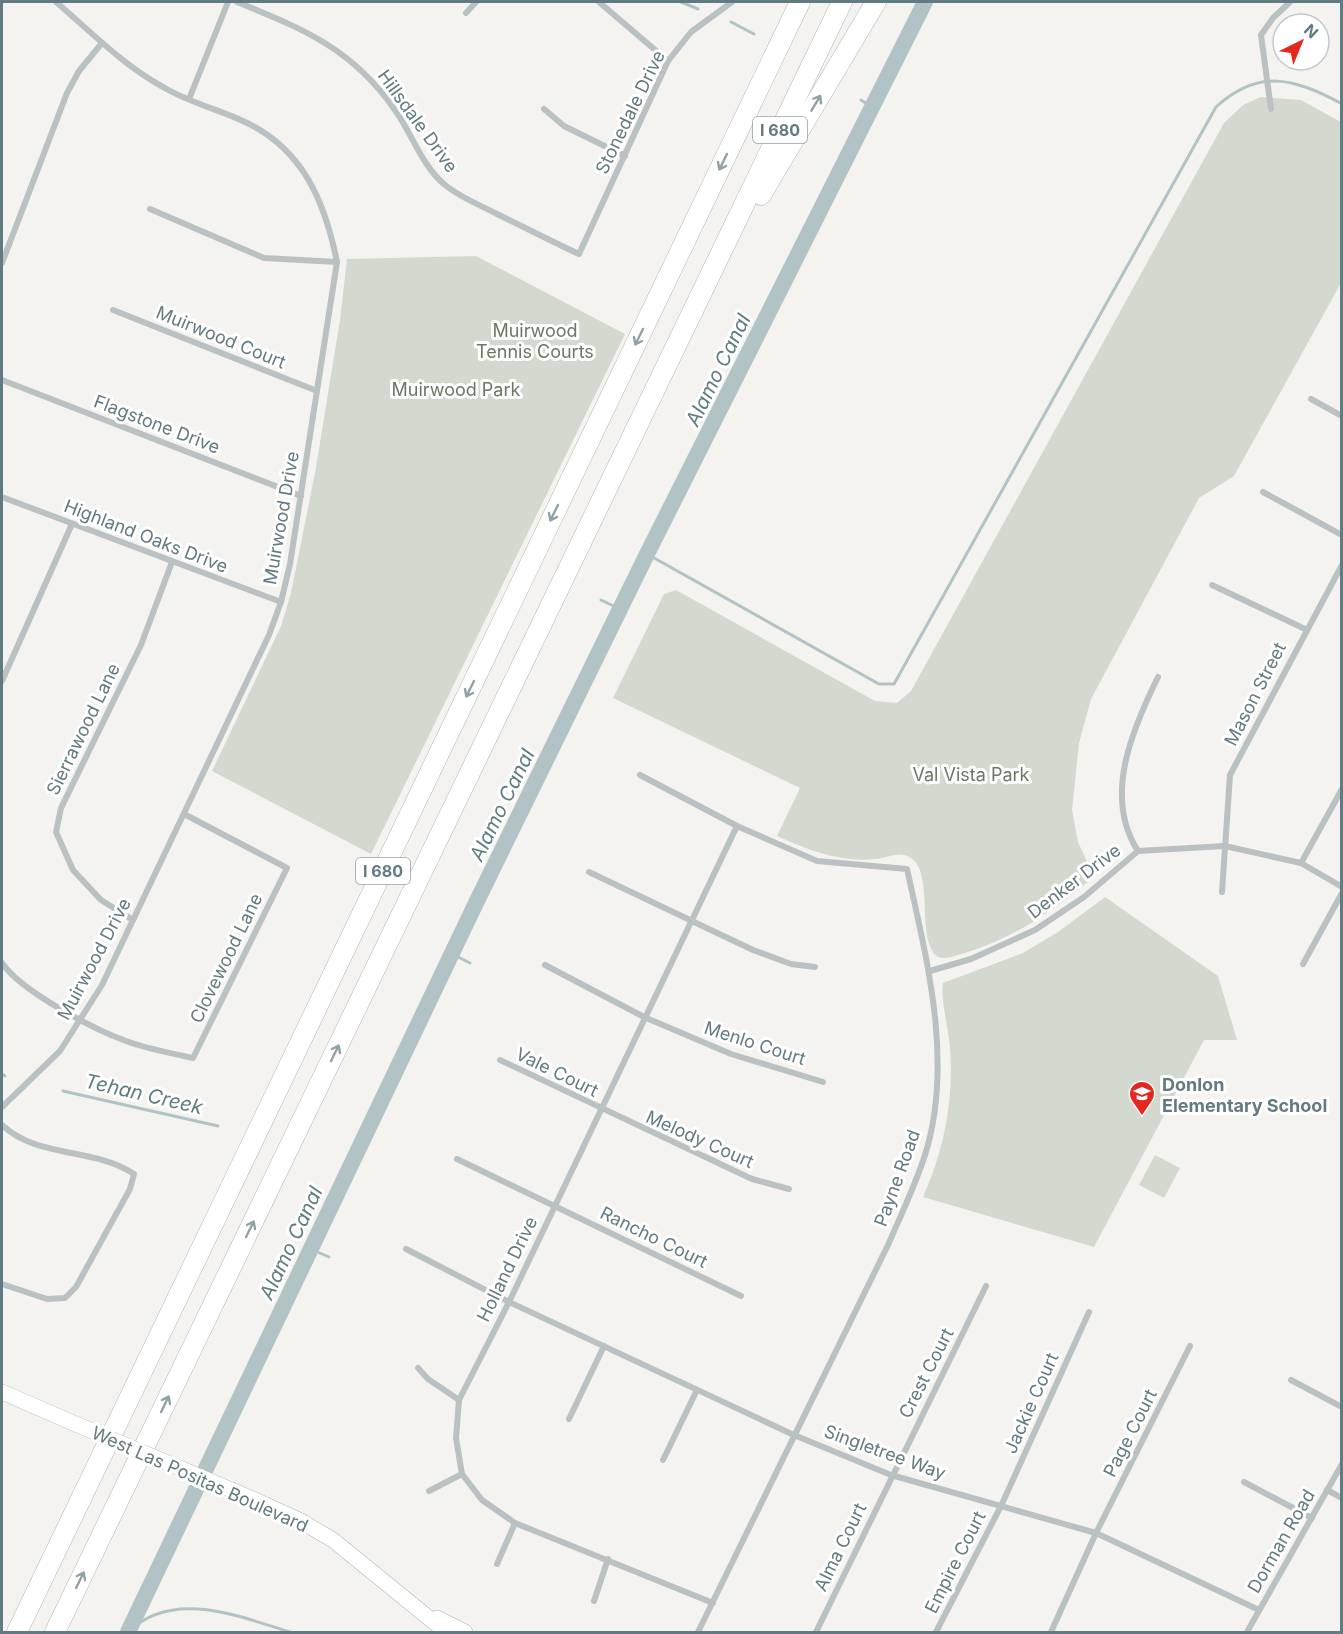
<svg xmlns="http://www.w3.org/2000/svg" width="1343" height="1634" font-family="Inter,sans-serif">
<style>
.green{fill:#d4d9cf}
.lines{fill:none;stroke-linecap:round;stroke-linejoin:round}
.stream{stroke:#b1c3c4;stroke-width:3}
.river{stroke:#b1c3c4;stroke-width:16}
.secondary-casing{stroke:#acb5b7;stroke-width:16}
.motorway-casing{stroke:#b0b5b7;stroke-width:21}
.minor{stroke:#bac1c3;stroke-width:6}
.secondary{stroke:#fff;stroke-width:15}
.motorway{stroke:#fff;stroke-width:20}
.secondary-bridge-casing{stroke:#acb5b7;stroke-width:16;stroke-linecap:butt}
.secondary-bridge{stroke:#fff;stroke-width:15}
.oneway{stroke:#91a2a7}
.labels{text-anchor:middle;dominant-baseline:central;stroke-width:6;stroke-linejoin:round;paint-order:stroke}
.shield{fill:#fff;stroke:#91a2a7;stroke-width:1.5}
.shield-label{font-size:16px;font-weight:bold;fill:#627a81}
.street-label{font-size:18px;fill:#627a81;stroke:#fff}
.park-label{font-size:18px;fill:#6a7861;stroke:#fff}
.poi-label{font-size:18px;font-weight:bold;fill:#627a81;stroke:#fff;text-anchor:start}
.water-label{font-size:20px;font-style:italic;fill:#5e7c7f;stroke:#fff}
</style>
<rect width="100%" height="100%" fill="#f4f3f0"/>
<g class="green">
<path d="M1261,97L1301,100L1341,122V283L1234,476L1199,498L1091,699L1079,743L1072,810L1078,842L1094,877C1055,910 1014,938 965,953C956,955 947,960 938,957C915,940 935,874 911,858C899,850 889,858 876,859C842,863 808,850 777,836L800,788L613,698L664,594L676,590L875,701L897,703L911,691L1224,123L1243,105Z"/>
<polygon points="476,256 625,334 371,854 212,771 281,626 291,593 315,473 340,320 347,259"/>
<path d="M1105,897L1218,976L1237,1040H1204L1094,1247L923,1197C944,1150 954,1100 950,1048C949,1031 940,998 943,983L1023,953L1058,932Z"/>
<polygon points="1155,1155 1180,1168 1164,1198 1139,1185"/>
</g>
<g class="lines">
<g class="stream">
<polyline points="681,2 698,9"/>
<polyline points="731,22 754,34"/>
<polyline points="861,100 872,107"/>
<path d="M647,554L879,684H894L1216,107C1259,68 1294,78 1342,104"/>
<polyline points="601,600 620,609"/>
<polyline points="452,954 470,963"/>
<polyline points="2,1074 5,1076"/>
<polyline points="63,1091 218,1126"/>
<polyline points="313,1250 329,1257"/>
<path d="M128,1632C173,1589 238,1616 290,1632"/>
</g>
<polyline class="river" points="128,1632 475,905 647,554 925,2"/>
<defs>
<g id="secondary">
<polyline points="2,1392 71,1422"/>
<polyline points="255,1500 299,1520 333,1540 446,1632"/>
<polyline points="437,1618 465,1632"/>
</g>
<g id="motorway">
<polyline points="761,195 876,2"/>
<polyline points="17,1632 800,2"/>
<polyline points="55,1632 842,2"/>
</g>
</defs>
<use href="#secondary" class="secondary-casing"/>
<use href="#motorway" class="motorway-casing"/>
<g class="minor">
<path d="M237,2C303,29 352,48 395,110C412,134 422,166 445,185C461,198 480,205 497,214C524,227 551,241 579,254L668,61L691,32L732,2"/>
<polyline points="599,2 668,61"/>
<polyline points="466,13 476,2"/>
<polyline points="189,99 228,2"/>
<polyline points="544,109 564,126 625,156"/>
<polyline points="1271,109 1261,35 1273,18 1290,2"/>
<polyline points="150,209 264,258 337,262"/>
<polyline points="2,263 67,93 79,71 102,43"/>
<polyline points="113,310 317,391"/>
<polyline points="2,380 301,496"/>
<polyline points="1311,399 1342,416"/>
<polyline points="1263,492 1342,535"/>
<polyline points="2,497 281,602"/>
<polyline points="1212,585 1305,629"/>
<polyline points="2,681 72,524"/>
<path d="M640,775L737,826L817,861L907,869C927,960 954,1063 925,1155C915,1186 901,1215 888,1245L698,1632"/>
<path d="M1138,851C1103,797 1132,730 1158,677"/>
<polyline points="1301,863 1342,789"/>
<polyline points="589,872 753,950 791,964 815,967"/>
<polyline points="1222,892 1230,775 1342,565"/>
<polyline points="133,920 101,900 73,870 56,832 61,808 141,645 172,562"/>
<path d="M2,963C21,991 93,1029 126,1041C147,1049 171,1053 193,1058L287,868L184,814"/>
<polyline points="1303,964 1342,893"/>
<polyline points="545,965 644,1017 731,1054 823,1082"/>
<polyline points="930,971 971,959 1035,930 1084,897 1138,851 1225,846 1301,863 1342,887"/>
<polyline points="500,1060 752,1179 789,1189"/>
<path d="M2,1107L60,1051L102,985L269,635L281,602L290,564L337,262C325,202 303,148 243,121C217,109 188,102 163,87C123,65 90,31 56,2"/>
<path d="M2,1125C38,1159 94,1147 134,1174L130,1189L76,1287L65,1298L47,1299L2,1284"/>
<polyline points="457,1159 741,1296"/>
<polyline points="406,1249 509,1302 794,1435 891,1475 1096,1533 1259,1610"/>
<polyline points="418,1368 428,1379 459,1400"/>
<polyline points="1291,1380 1342,1407"/>
<polyline points="569,1419 604,1346"/>
<polyline points="663,1460 697,1390"/>
<polyline points="1244,1482 1312,1518"/>
<polyline points="1327,1490 1342,1498"/>
<polyline points="429,1491 462,1474"/>
<polyline points="497,1564 515,1523"/>
<polyline points="594,1601 608,1559"/>
<polyline points="713,1603 515,1523 482,1500 462,1474 456,1438 459,1400 509,1302 737,826"/>
<polyline points="816,1632 986,1286"/>
<polyline points="936,1632 1001,1506 1089,1312"/>
<polyline points="1051,1632 1096,1533 1190,1346"/>
<polyline points="1247,1632 1342,1464"/>
</g>
<use href="#secondary" class="secondary"/>
<use href="#motorway" class="motorway"/>
<defs>
<polyline id="secondary-bridge" points="71,1422 255,1500"/>
</defs>
<use href="#secondary-bridge" class="secondary-bridge-casing"/>
<use href="#secondary-bridge" class="secondary-bridge"/>
</g>
<defs><path id="oneway-shaft" d="M-6 0H5M1.5-3L5.5 0L1.5 3" fill="none" stroke-width="1.6" stroke-linecap="round" stroke-linejoin="round" transform="scale(1.5)"/></defs>
<g class="oneway">
<use href="#oneway-shaft" transform="translate(816 103) rotate(-59)"/>
<use href="#oneway-shaft" transform="translate(723 162) rotate(116)"/>
<use href="#oneway-shaft" transform="translate(639 337) rotate(116)"/>
<use href="#oneway-shaft" transform="translate(554 513) rotate(116)"/>
<use href="#oneway-shaft" transform="translate(470 689) rotate(116)"/>
<use href="#oneway-shaft" transform="translate(335 1053) rotate(-64)"/>
<use href="#oneway-shaft" transform="translate(250 1229) rotate(-64)"/>
<use href="#oneway-shaft" transform="translate(165 1404) rotate(-64)"/>
<use href="#oneway-shaft" transform="translate(80 1580) rotate(-64)"/>
</g>
<defs>
<symbol id="school-pin" viewBox="-11 -11 22 30"><path d="M0 17L-7.5 6A9.5 9.5 0 1 1 7.5 6Z" fill="#e5271f" stroke="#fff"/><path d="M0-5L7-2L0 1L-7-2ZM-4 1L0 2.5L4 1V4Q0 6-4 4Z" fill="#fff"/></symbol>
</defs>
<g fill-rule="evenodd">
<use href="#school-pin" x="1127" y="1079" width="30" height="40"/>
</g>
<g class="labels">
<g class="shield">
<rect x="753" y="117" width="54" height="26" rx="4.5"/>
<rect x="356" y="858" width="54" height="26" rx="4.5"/>
</g>
<g class="shield-label">
<text x="780" y="130">I 680</text>
<text x="383" y="871">I 680</text>
</g>
<g class="street-label">
<text transform="translate(630 112) rotate(-64)">Stonedale Drive</text>
<text transform="translate(418 121) rotate(54)">Hillsdale Drive</text>
<text transform="translate(221 337) rotate(22)">Muirwood Court</text>
<text transform="translate(157 424) rotate(21)">Flagstone Drive</text>
<text transform="translate(281 518) rotate(-80)">Muirwood Drive</text>
<text transform="translate(146 536) rotate(21)">Highland Oaks Drive</text>
<text transform="translate(1255 694) rotate(-63)">Mason Street</text>
<text transform="translate(83 729) rotate(-64)">Sierrawood Lane</text>
<text transform="translate(1074 881) rotate(-37)">Denker Drive</text>
<text transform="translate(226 958) rotate(-64)">Clovewood Lane</text>
<text transform="translate(94 959) rotate(-62)">Muirwood Drive</text>
<text transform="translate(755 1043) rotate(18)">Menlo Court</text>
<text transform="translate(557 1072) rotate(26)">Vale Court</text>
<text transform="translate(700 1139) rotate(24)">Melody Court</text>
<text transform="translate(897 1178) rotate(-70)">Payne Road</text>
<text transform="translate(654 1237) rotate(26)">Rancho Court</text>
<text transform="translate(507 1269) rotate(-64)">Holland Drive</text>
<text transform="translate(926 1373) rotate(-63)">Crest Court</text>
<text transform="translate(1031 1403) rotate(-66)">Jackie Court</text>
<text transform="translate(1130 1433) rotate(-63)">Page Court</text>
<text transform="translate(885 1452) rotate(20)">Singletree Way</text>
<text transform="translate(200 1479) rotate(24)">West Las Positas Boulevard</text>
<text transform="translate(1281 1541) rotate(-60)">Dorman Road</text>
<text transform="translate(840 1547) rotate(-64)">Alma Court</text>
<text transform="translate(955 1562) rotate(-63)">Empire Court</text>
</g>
<g class="park-label">
<text x="535" y="330">Muirwood<tspan x="535" dy="21">Tennis Courts</tspan></text>
<text x="456" y="389">Muirwood Park</text>
<text x="971" y="774">Val Vista Park</text>
</g>
<g class="poi-label">
<text x="1162" y="1084">Donlon<tspan x="1162" dy="21">Elementary School</tspan></text>
</g>
<g class="water-label">
<text transform="translate(718 370) rotate(-64)">Alamo Canal</text>
<text transform="translate(502 805) rotate(-64)">Alamo Canal</text>
<text transform="translate(144 1094) rotate(13)">Tehan Creek</text>
<text transform="translate(291 1243) rotate(-65)">Alamo Canal</text>
</g>
</g>
<rect width="1343" height="1634" fill="none" stroke="#627a81" stroke-width="6"/>
<g transform="translate(1301 42) rotate(43)"><circle r="28" fill="#ffffff" stroke="#c0cacd" stroke-width="1.5"/>
<path d="M0-4.5L10 22L0 15L-10 22Z" fill="#e5271f"/>
<text y="-9" font-size="16" font-weight="bold" text-anchor="middle" fill="#627a81">N</text>
</g>
</svg>
